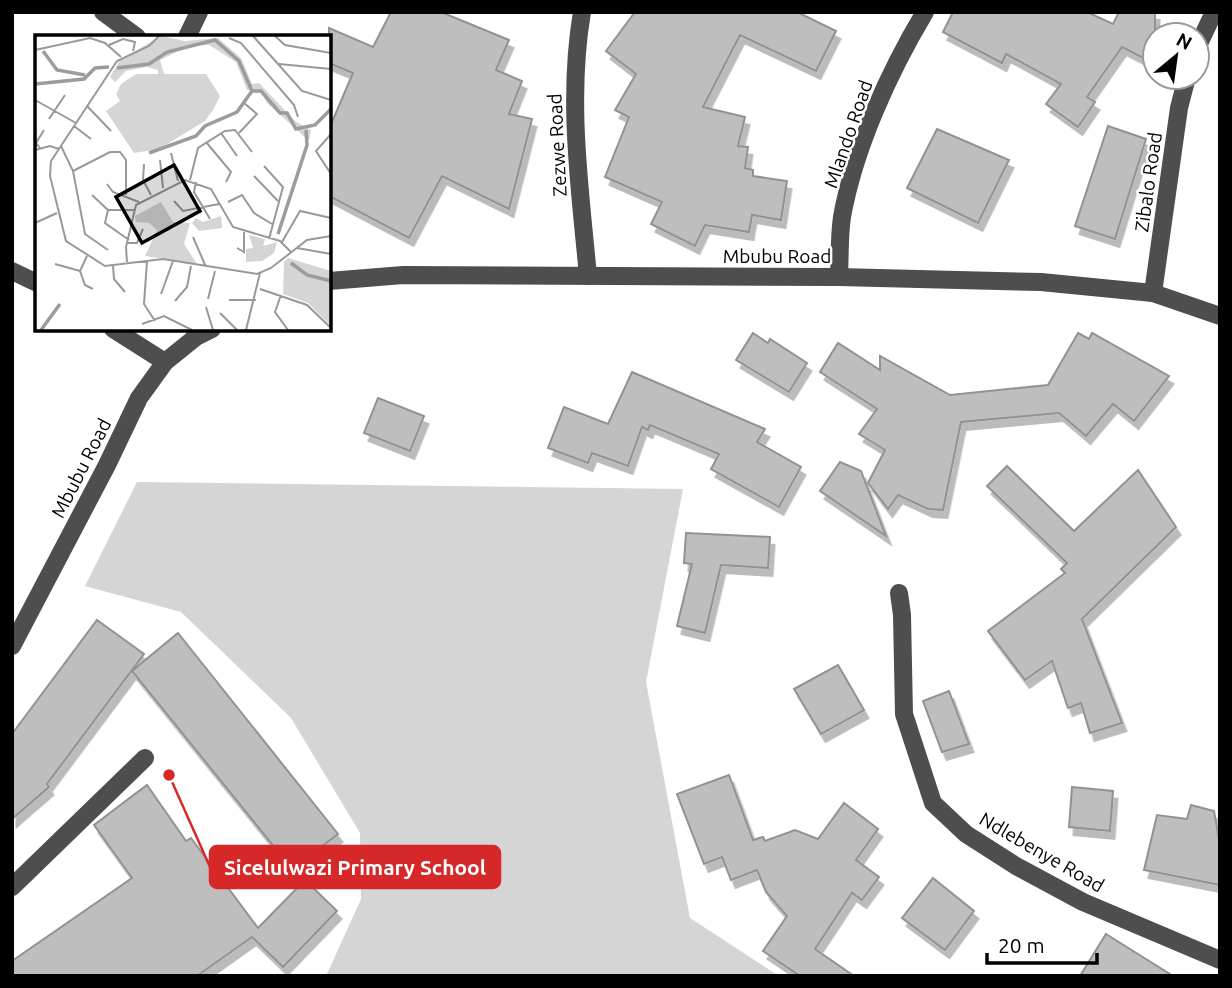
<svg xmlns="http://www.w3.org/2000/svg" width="1232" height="988" font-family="Ubuntu,sans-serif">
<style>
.green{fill:#d5d5d5}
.building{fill:#bebebe;stroke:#929292;stroke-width:2;filter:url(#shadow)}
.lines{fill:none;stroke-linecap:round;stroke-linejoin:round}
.minor{stroke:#4e4e4e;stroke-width:18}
.labels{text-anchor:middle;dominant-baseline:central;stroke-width:5;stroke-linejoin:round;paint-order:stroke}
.street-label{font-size:19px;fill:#000;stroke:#fff}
.inset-river{fill:none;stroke:#9c9c9c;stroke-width:3.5}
.inset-road{fill:none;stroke:#999;stroke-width:2}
.view{fill:#000;fill-opacity:0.15;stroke:#000;stroke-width:3.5}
.inset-edge{fill:none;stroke:#000;stroke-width:3.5}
.leader{fill:none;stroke:#d62828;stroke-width:2.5}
.callout-dot{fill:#d62828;stroke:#fff;stroke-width:2.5}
.callout{fill:#d62828;stroke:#d62828;stroke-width:2.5}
.callout-label{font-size:21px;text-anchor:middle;font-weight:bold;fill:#fff}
</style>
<defs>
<filter id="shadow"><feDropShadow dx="4.5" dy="8" stdDeviation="0" flood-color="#0004"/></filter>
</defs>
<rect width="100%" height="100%" fill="#fff"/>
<polygon class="green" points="137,482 683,489 646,682 690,918 779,976 326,976 361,899 360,833 291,718 181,612 85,586"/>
<g class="building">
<polygon points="391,12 441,12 509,40 496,70 522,81 509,114 532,119 509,209 442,176 409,238 329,196 329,129 353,73 329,63 329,28 373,47"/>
<polygon points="635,12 797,12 836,31 816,71 740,35 703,107 745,117 738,146 748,147 745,168 753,170 753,176 787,181 781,220 752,215 749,232 705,225 695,246 651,224 662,202 605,177 629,117 615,110 636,74 606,51"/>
<polygon points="953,12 1087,12 1113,24 1119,12 1155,12 1155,64 1122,47 1087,97 1095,102 1078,127 1046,104 1061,84 1006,54 1002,63 943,32"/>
<polygon points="1108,126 1146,139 1115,239 1075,226"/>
<polygon points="937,129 1009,160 978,223 907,188"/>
<polygon points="753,333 768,343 770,339 807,363 789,392 736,360"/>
<polygon points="1078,333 1089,339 1092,333 1169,376 1134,421 1113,404 1086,436 1059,413 961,422 943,510 928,509 898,495 888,509 868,483 885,450 859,434 877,409 820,372 838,343 880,370 880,356 950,395 1048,385"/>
<polygon points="632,372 765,429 757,442 801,467 779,507 711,469 719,454 650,425 648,430 642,427 628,466 592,453 588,463 548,448 564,407 608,424"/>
<polygon points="378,398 424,416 410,451 364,433"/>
<polygon points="840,462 861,471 886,536 820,491"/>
<polygon points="1007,466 1074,531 1138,470 1176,527 1082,619 1122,723 1090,733 1081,703 1068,708 1052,661 1025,680 988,631 1065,573 1061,569 1067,563 987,486"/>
<polygon points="686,533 770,537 768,568 721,565 705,633 677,626 692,564 684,563"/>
<polygon points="97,620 144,654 47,784 49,787 12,819 12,734"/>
<polygon points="178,633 338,834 292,869 132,671"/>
<polygon points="838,665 864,710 821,734 794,689"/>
<polygon points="949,691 969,744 942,752 923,701"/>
<polygon points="729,775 753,840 763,837 765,841 795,830 818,839 844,803 878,829 856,860 879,877 862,900 852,893 815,949 854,976 800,976 763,951 787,916 766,892 757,870 731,880 722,857 704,864 677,794"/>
<polygon points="147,785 186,841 191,838 258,928 305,880 337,911 283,967 252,937 197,976 12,976 12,961 132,878 94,825"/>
<polygon points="1072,787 1113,791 1110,831 1069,827"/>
<polygon points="1191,805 1214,811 1220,845 1220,885 1144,870 1157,815 1187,819"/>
<polygon points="933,878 974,911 945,950 902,918"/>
<polygon points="1106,934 1173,976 1080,976"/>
</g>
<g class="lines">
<g class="minor">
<polyline points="103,12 137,37"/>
<path d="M582,12C567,100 580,188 588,276"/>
<polyline points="187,37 199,12"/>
<polyline points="1197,48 1214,12"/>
<polyline points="12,271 37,283"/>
<path d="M839,277C840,258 839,237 842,217C854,149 889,72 925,12"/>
<polyline points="329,281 403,275 839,277 1041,282 1153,293 1220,316"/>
<polyline points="1153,293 1179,108 1187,77"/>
<polyline points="113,329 165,362"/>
<polyline points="899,593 902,615 904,714 933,803 966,834 1016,866 1083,902 1220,960"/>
<polyline points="12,646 107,465 139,398 165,362 196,337 212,329"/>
<polyline points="12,887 145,758"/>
</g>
</g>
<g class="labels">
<g class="street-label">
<text transform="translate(848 134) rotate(-71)">Mlando Road</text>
<text transform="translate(557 145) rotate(-93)">Zezwe Road</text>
<text transform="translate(1148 182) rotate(-82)">Zibalo Road</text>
<text x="777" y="256">Mbubu Road</text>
<text transform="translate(81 468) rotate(-63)">Mbubu Road</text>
<text transform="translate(1042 852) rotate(30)">Ndlebenye Road</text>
</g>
</g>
<g transform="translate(35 35)">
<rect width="296" height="296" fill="#fff"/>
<path d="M126,1L150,6L183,3L206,23L217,49L224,48L260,86L276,95L274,106L232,68L227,58L212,55L201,27L174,10L154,11L125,25L129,39H171L185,61L178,75L170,86L124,114L99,118L71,76L85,66L81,59L86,49L101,39H123V35L112,32L91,36L80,47L75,42L85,25ZM126,167L138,187L155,188L149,209L162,229L110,221L122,195L114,188L101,187L100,181ZM186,181L187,193L164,196L157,188L161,183L168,187ZM214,200L230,204L228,211L242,207L239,218L227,226L211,227V214L218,213ZM253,223L296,236V291L273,268L248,259L249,227Z" fill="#d5d5d5"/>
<path class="inset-river" d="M8,16L22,35L50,40M82,33L114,29L132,17L180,5L204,26L217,56M0,49L49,44L60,33L74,32M114,118L161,101L170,91L202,77L217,56H226L245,78H252L261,94L280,90L296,74M243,199L272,110L271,95M256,228L272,240L296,246M6,295L25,269"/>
<path class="inset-road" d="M124,1L114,11L82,26L16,126L15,141L31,206L70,231L128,224L222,239L236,233L272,205L296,201M218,1L267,56L296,65M240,1L250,10L296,18M194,3L206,8L259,70L263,82M74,10L88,4L100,7L98,16M0,15L55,3L70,8L86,22M244,29L296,34M0,65L41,88M52,71L76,96M14,84L30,60M39,91L56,104M186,98L202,121M204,98L222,79L209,68M296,99L281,116L296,139M171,107L196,137L191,147M26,111L38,136L50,199L73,215M5,113L1,108L9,95M0,115L15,111L24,114M136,118L143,146M125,125L128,153M109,129L108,145L116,160M229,131L248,152L234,204M38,136L75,117H85L91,125V160M219,141L243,166M155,145L163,113L190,96L200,95L217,117M161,147L159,157L175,184M72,149L78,157L104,167M57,160L73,175M139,166L148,176L184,169M193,167L207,160L219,178L237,189M0,188L22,178M158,202L171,232M94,205L70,188L73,175H99M247,207L265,176L296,183M92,208H102L108,194M202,213L209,217V197M262,213L296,219M52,221L45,236L50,250L58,254M112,226L109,269L120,286M92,227L91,212L101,170L150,145L176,154L198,192L245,206L256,217M20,229L45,236M78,231L79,244L90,257M225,254L272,270L296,293M126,259L138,226M246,260L240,277L253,295M173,264L180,236M194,265H221M140,266L152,252L156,231M171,272L178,295M185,278L202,295M107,289L129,281L157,295M211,295L225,238"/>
<path class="view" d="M139,130L165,176L107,208L81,162Z"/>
<rect width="296" height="296" class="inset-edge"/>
</g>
<path class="leader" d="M169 775L210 867"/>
<circle class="callout-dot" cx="169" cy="775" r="7"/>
<rect class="callout" x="210" y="846" width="290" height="42" rx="7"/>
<g class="callout-label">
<text x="355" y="875">Sicelulwazi Primary School</text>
</g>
<rect width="1232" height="988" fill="none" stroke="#000000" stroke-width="28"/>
<g transform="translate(1176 56) rotate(29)"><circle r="33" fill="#ffffff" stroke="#999999" stroke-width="2"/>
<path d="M0-5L12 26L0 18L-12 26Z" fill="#000000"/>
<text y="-10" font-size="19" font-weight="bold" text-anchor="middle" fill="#000000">N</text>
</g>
<path d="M987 953v10h110v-10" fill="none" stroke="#000000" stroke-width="3.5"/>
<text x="998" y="953" font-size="21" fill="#000000" stroke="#ffffff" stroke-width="5" paint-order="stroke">20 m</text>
</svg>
